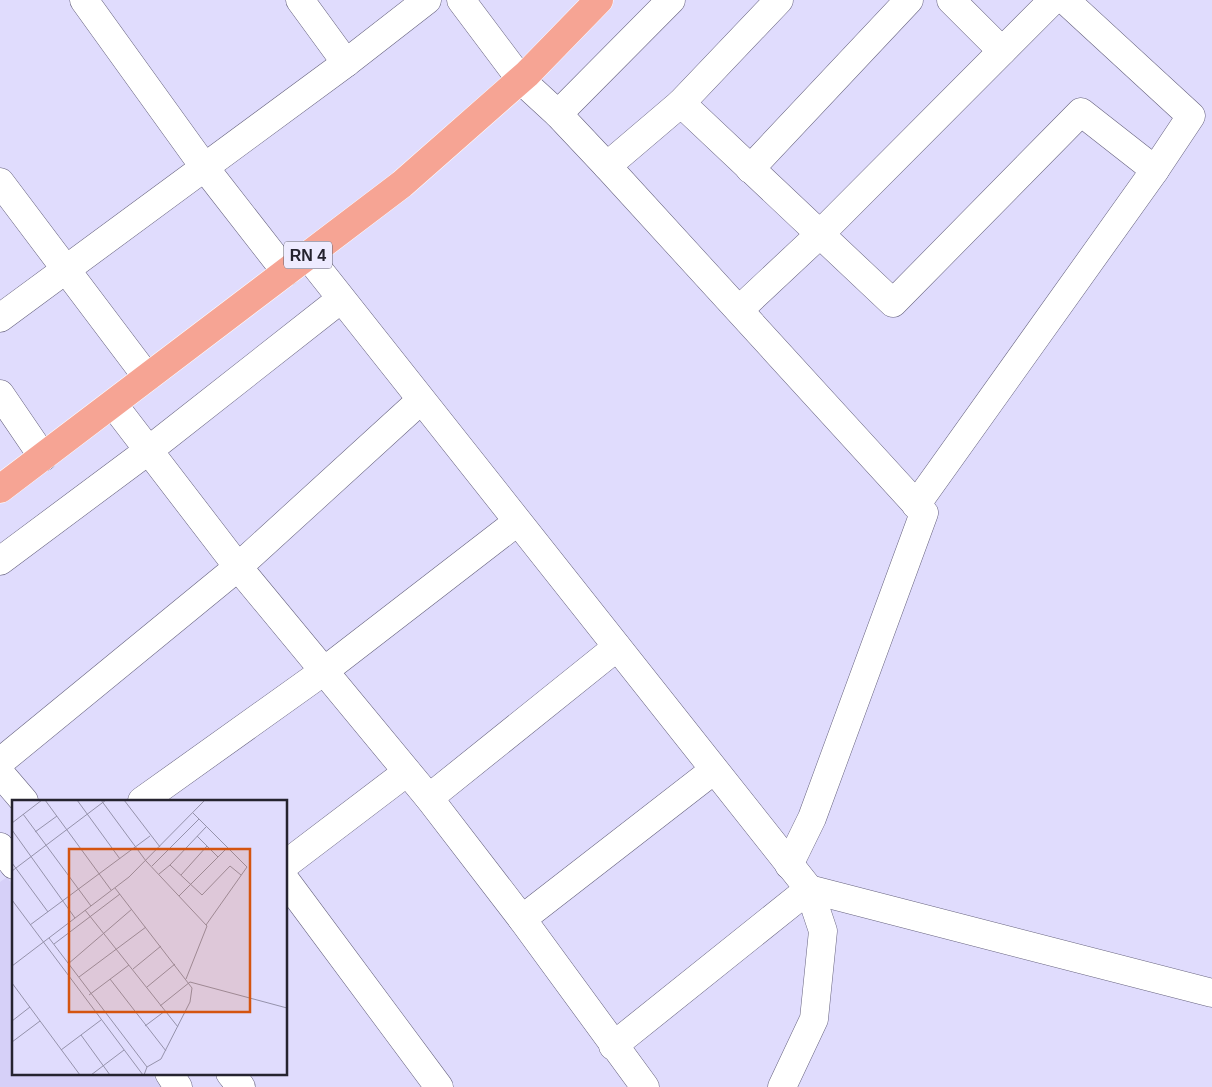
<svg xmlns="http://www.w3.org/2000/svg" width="1212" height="1087" font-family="Arial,sans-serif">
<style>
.built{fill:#d6d0f8}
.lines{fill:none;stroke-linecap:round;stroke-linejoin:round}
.minor-casing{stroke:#66627e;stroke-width:29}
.major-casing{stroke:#fff;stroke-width:29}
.minor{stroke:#fff;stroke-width:28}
.major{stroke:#f6a494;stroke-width:28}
.labels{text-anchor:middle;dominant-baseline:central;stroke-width:4;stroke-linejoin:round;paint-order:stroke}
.shield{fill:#eeebff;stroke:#615f6d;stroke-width:1}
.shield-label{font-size:16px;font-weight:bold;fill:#25232f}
.inset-road{fill:none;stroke:#9592ab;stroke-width:1}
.view{fill:#d45410;fill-opacity:0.15;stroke:#d45410;stroke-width:2.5}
.inset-edge{fill:none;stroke:#25232f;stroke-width:2.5}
</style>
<rect width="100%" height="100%" fill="#e0dcfd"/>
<polygon class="built" points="7,877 14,887 14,1073 151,1073 161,1087 0,1087 0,882"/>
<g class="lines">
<defs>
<g id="minor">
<polyline points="84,0 205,168 286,272"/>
<polyline points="300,0 346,63"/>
<polyline points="461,0 521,80 558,114 607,166 924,513 812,818 789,865"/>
<polyline points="951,0 1002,51"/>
<polyline points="681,103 779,0"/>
<polyline points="558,114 671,0"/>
<polyline points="607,166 681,103 893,303 1081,112 1155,170"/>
<polyline points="750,169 909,0"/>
<polyline points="0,182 147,377"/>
<polyline points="307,255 809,889 823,931 814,1019 782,1087"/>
<polyline points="740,309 819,235 1053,0"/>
<polyline points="0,318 346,63 427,0"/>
<polyline points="0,394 43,457"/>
<polyline points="113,404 238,567 429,798 522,919 645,1087"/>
<polyline points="916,505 1155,170 1191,116 1065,0"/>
<polyline points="0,561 149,450 341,299"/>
<polyline points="0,762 238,567 421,400"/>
<polyline points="0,773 24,801"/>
<polyline points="429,798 617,647"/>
<polyline points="142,801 324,671 517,522"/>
<polyline points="0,847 14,865"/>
<polyline points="286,864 407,772"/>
<polyline points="286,881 439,1087"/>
<polyline points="522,919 714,770"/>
<polyline points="613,1046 809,889 1212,993"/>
<polyline points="169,1073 178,1087"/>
<polyline points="230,1073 241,1087"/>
</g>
<polyline id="major" points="0,489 402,184 527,74 599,0"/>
</defs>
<use href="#minor" class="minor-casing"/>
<use href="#major" class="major-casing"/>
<use href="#minor" class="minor"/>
<use href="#major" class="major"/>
</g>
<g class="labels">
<rect class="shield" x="284" y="241.5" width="48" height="27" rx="4"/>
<g class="shield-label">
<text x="308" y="255">RN 4</text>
</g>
</g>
<g transform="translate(12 800)">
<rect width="275" height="275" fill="#e0dcfd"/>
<path class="inset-road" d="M33,0L99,90M65,0L108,59M89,0L134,61L195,126L174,179M112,0L148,47M181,13L235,67L194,125M11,14L79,106M0,23L30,0M0,30L63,118M23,32L45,16M185,36L206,57M0,63L36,112M158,65L194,27M140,66L187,19M0,71L94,0M147,74L158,65L190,95L218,66L229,75M169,75L195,46M103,88L180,188L178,202L149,259L135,267L132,275M167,96L215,48M0,100L131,275M73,110L166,227M18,125L138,36M37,138L135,267M42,144L108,94M56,164L120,109M0,166L117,77L193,0M121,169L149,146M67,177L134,127M98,179L154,251M0,183L68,275M135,187L163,164M77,195L117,165M148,206L178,182L275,208M0,221L18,207M133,226L153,211M69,235L98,275M0,242L28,221M49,250L89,220M79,275L112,250"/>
<path class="view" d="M57,49H238V212H57Z"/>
<rect width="275" height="275" class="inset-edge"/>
</g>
</svg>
